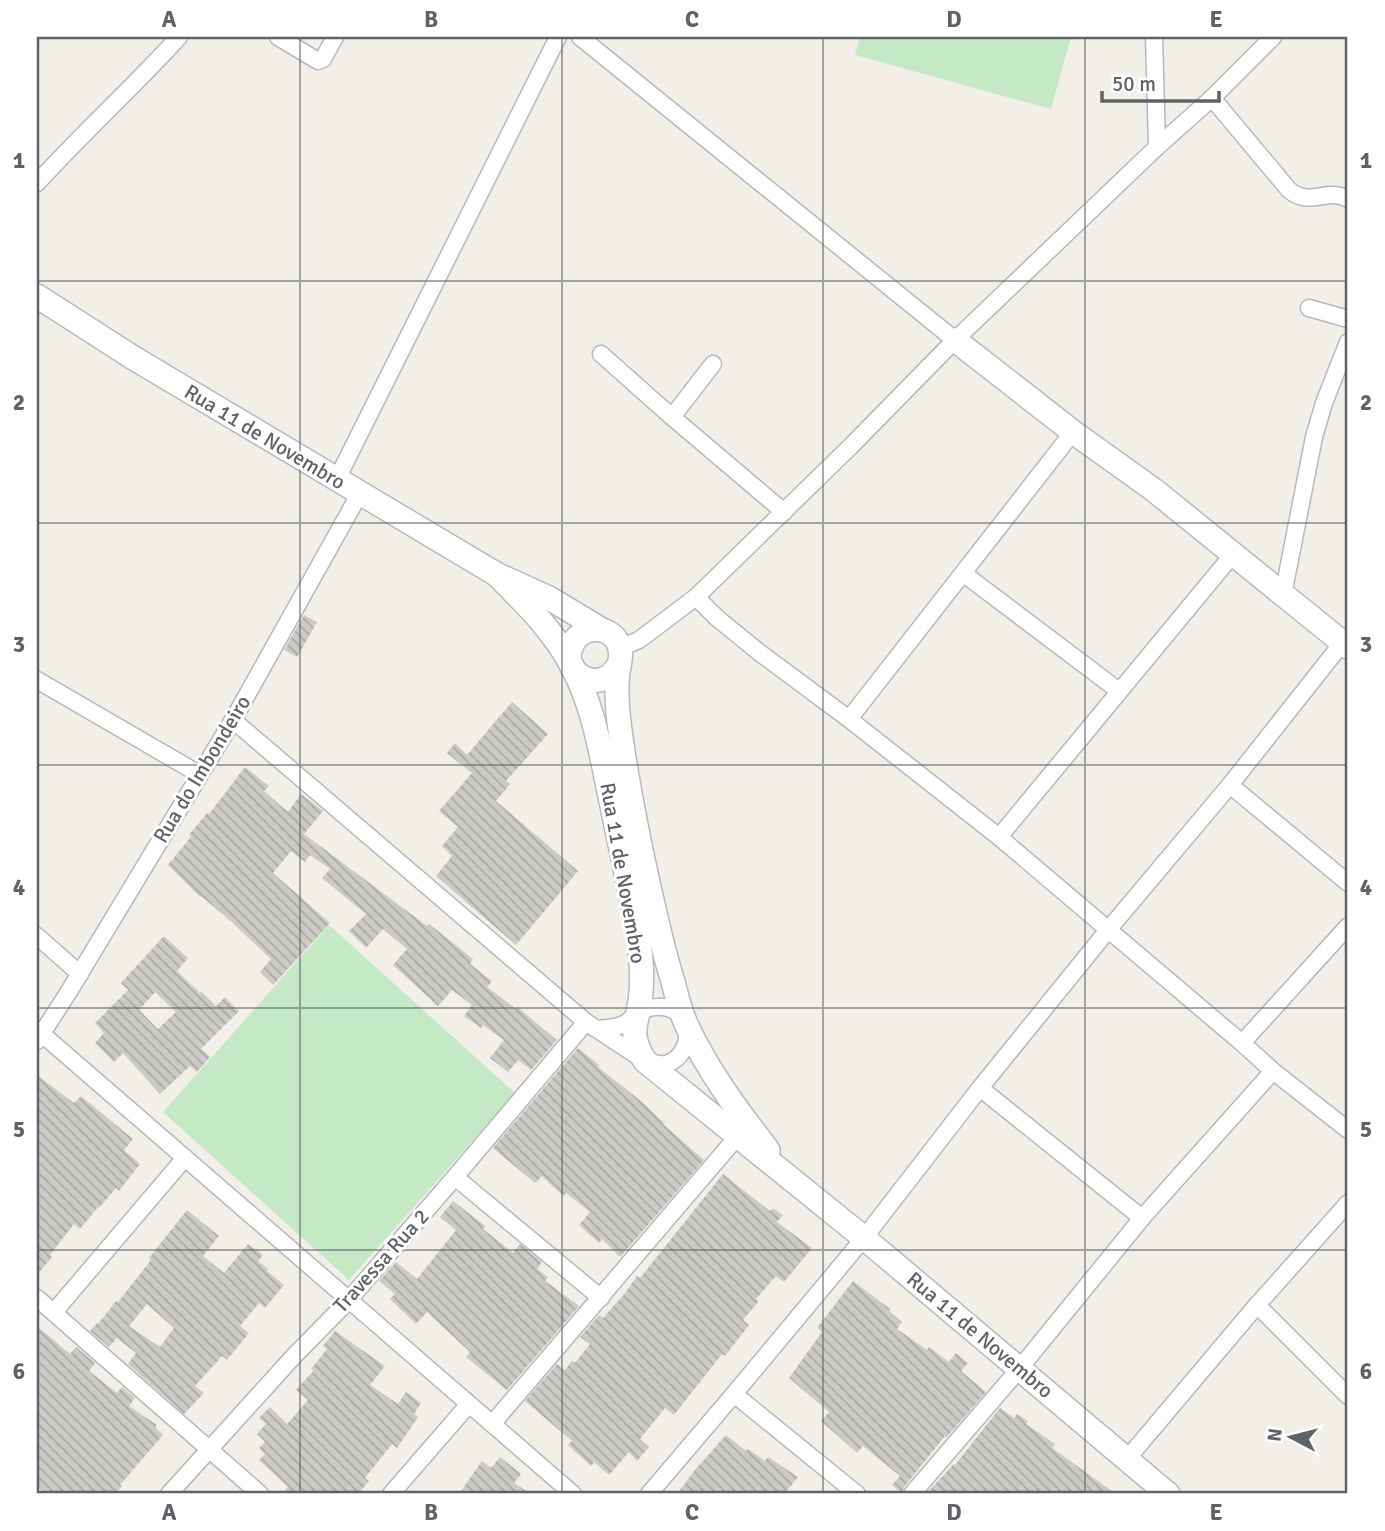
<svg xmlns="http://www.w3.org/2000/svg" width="1385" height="1531" font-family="Signika,sans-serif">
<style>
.green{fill:#c5e8c5}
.building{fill:url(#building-back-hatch);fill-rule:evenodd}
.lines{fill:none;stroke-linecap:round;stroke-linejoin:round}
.street-casing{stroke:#b5b8bc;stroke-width:19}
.secondary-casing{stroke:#b6babf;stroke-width:26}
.street{stroke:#fff;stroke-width:16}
.secondary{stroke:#fff;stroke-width:23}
.grid{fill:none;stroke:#5f6368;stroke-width:2;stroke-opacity:0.55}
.labels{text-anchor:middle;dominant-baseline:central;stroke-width:6;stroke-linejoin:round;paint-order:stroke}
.street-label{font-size:21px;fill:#5f6368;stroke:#fff}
.neatline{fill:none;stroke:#5f6368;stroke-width:2.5}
.grid-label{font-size:23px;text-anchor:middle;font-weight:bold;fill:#5f6368}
</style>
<defs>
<pattern id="building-back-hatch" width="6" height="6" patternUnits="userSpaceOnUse" patternTransform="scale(1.75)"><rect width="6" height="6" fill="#cccac5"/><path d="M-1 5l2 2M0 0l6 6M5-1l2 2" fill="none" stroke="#a9a8a4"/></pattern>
</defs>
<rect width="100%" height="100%" fill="#f1efe8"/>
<g class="green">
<polygon points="860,37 1071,37 1051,109 855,55"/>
<polygon points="329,925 515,1093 349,1280 163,1112"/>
</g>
<g class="building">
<polygon points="304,615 317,622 297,657 284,650"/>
<polygon points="512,702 548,734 506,781 510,784 496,801 578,871 516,945 436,876 452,856 442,846 458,827 439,811 472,773 447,753 455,743 467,755"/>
<polygon points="245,767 269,786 264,791 288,812 301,794 323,811 304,834 427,926 429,924 473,959 470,964 492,981 487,987 516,1009 517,1007 557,1040 531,1070 518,1060 508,1072 490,1058 504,1040 483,1025 481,1028 464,1016 472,1005 452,990 438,1006 393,965 407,949 383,929 366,948 349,931 366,914 322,878 330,869 310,855 305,862 291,851 273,873 330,923 273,985 260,972 271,959 225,916 201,896 200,897 168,865 191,837 189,835 207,813 209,814"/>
<path d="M164,936L188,958L177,971L200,993L201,991L216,1006L225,997L239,1011L201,1049L210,1057L197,1072L190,1066L160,1094L123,1053L114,1062L95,1043L104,1033L95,1023L128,990L121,983ZM155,992L176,1012L158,1029L139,1010Z"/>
<polygon points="578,1048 599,1065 598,1067 642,1102 664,1123 663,1124 704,1160 621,1256 619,1256 602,1239 599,1243 579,1225 590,1212 566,1193 563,1196 542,1176 535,1183 493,1148"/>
<polygon points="37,1075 74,1103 81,1096 133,1139 124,1150 140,1164 119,1191 116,1188 99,1208 98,1207 80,1229 74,1224 50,1255 52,1257 37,1275"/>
<polygon points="723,1174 770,1211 773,1208 783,1215 777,1222 812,1248 784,1282 776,1276 756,1299 759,1301 743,1320 749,1325 725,1356 722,1354 674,1415 665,1408 640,1439 649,1447 637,1461 629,1452 609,1475 594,1462 591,1466 568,1445 572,1441 525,1401 557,1364 565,1370 572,1361 575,1363 590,1344 580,1337 599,1315 603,1318 626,1292 637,1276 640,1278"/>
<polygon points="453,1201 485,1226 483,1229 513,1253 520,1244 542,1262 537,1269 548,1277 545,1281 579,1306 507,1390 466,1357 470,1352 427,1312 416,1324 390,1299 395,1294 379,1281 396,1262 417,1279 456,1230 440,1217"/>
<path d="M187,1210L219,1236L203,1256L224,1273L248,1244L263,1255L258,1261L268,1269L267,1271L284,1285L265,1308L259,1303L240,1326L249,1333L227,1360L222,1356L195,1386L204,1393L184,1414L128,1364L136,1353L117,1338L109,1347L90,1331L97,1323L98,1324L116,1301L118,1302L151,1260L149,1258ZM147,1304L174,1328L160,1347L129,1326Z"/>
<polygon points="853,1281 890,1309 889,1311 902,1322 897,1329 927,1350 929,1347 949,1362 956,1353 968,1363 961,1371 986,1392 946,1438 945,1436 904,1487 902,1493 892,1485 900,1476 863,1446 857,1453 821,1421 829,1412 789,1378 822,1332 817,1328"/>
<polygon points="37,1326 70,1354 76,1347 95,1363 89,1371 117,1393 122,1387 135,1398 129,1406 157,1425 155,1427 163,1435 120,1485 122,1486 115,1494 46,1494 37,1486"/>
<polygon points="335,1331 385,1366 370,1385 398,1404 406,1392 421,1403 414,1414 418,1417 397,1448 392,1444 365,1478 369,1481 358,1494 282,1494 288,1487 259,1460 265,1454 259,1448 265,1442 257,1434 266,1424 259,1418 270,1407 287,1424 308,1400 296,1390 314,1370 311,1369 327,1349 323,1346"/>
<polygon points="1000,1408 1014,1418 1017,1414 1028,1421 1026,1424 1055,1444 1052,1448 1116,1494 926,1494 954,1464 955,1465"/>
<polygon points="726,1435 746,1451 748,1449 765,1461 768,1457 798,1477 784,1494 677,1494 694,1471"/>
<polygon points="500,1457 521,1474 514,1483 531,1494 459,1494 482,1461 491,1468"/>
</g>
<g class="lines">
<defs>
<g id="street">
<polyline points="278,37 318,61 323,59 335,37"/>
<polyline points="580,37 955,340"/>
<polyline points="1154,37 1157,147"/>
<path d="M1212,98L1289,190C1311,208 1326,187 1348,199"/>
<path d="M37,183C83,133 133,87 179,37"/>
<polyline points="1309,308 1348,319"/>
<polyline points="601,354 672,417 784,512"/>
<polyline points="672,417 713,364"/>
<polyline points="337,479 558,37"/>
<polyline points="964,574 1119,691"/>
<polyline points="1283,595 1314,437 1324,403 1348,342"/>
<polyline points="696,597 717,618 760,653 849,719 999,837 1242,1043 1273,1071 1348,1130"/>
<polyline points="620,648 639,640 696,597 851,446 955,340 1157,147 1212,98 1273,37"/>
<polyline points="37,680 199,774"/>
<polyline points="849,719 1073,432"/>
<path d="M233,720L586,1022L645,1061C652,1063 659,1065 666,1064C687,1058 695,1028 679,1014C667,1004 649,1005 637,1014C633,1017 629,1021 624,1024C616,1028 606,1028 597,1029"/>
<polyline points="1230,785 1348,883"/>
<polyline points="999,837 1234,553"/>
<polyline points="37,936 80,974"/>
<polyline points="42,1034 573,1494"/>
<polyline points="37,1041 68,993 233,720 360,493"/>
<polyline points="1242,1043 1348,926"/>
<polyline points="980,1088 1142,1218"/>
<polyline points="455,1177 601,1298"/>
<polyline points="37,1298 260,1494"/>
<polyline points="1257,1305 1348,1396"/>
<polyline points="54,1312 184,1159"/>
<polyline points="734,1394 857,1494"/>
<polyline points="492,1424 737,1137"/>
<polyline points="1127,1459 1257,1305 1348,1203"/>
<polyline points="169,1494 294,1356 348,1301 455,1177 586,1022"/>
<polyline points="391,1494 469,1404"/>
<polyline points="649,1494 734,1394 864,1238 980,1088 1108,930 1230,785 1343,642"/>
<polyline points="912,1494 1020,1368 1142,1218 1273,1071"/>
</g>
<g id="secondary">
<polyline points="37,296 132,357 496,574 549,598 602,630"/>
<polyline points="955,340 1073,432 1154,490 1348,647"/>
<path d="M496,574C525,603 554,631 573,668C595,710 602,760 612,806C620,846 629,886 637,926C640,948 643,970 641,992C639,1024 626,1030 645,1061L864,1238L1168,1494"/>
<path d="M619,664C602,698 556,673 573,643C582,626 607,625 617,641C623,651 620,661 618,672C615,698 619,725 623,751C630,797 639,842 649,887C656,917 662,946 671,975C676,991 679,1010 687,1026C708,1071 737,1110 768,1150"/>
</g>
</defs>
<use href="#street" class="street-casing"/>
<use href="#secondary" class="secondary-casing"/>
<use href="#street" class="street"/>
<use href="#secondary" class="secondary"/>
</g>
<path class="grid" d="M300,37V1494M562,37V1494M823,37V1494M1085,37V1494M37,281H1348M37,523H1348M37,765H1348M37,1008H1348M37,1250H1348"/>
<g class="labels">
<g class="street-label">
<text transform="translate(265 437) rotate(31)">Rua 11 de Novembro</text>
<text transform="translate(202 769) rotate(-59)">Rua do Imbondeiro</text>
<text transform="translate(623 873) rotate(80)">Rua 11 de Novembro</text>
<text transform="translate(381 1261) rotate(-48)">Travessa Rua 2</text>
<text transform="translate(980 1335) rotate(40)">Rua 11 de Novembro</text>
</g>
</g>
<rect width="1385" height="1531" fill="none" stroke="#ffffff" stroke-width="77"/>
<g transform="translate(1291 1437) rotate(277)" stroke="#ffffff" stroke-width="5" paint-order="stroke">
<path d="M0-5L12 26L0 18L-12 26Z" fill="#5f6368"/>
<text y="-10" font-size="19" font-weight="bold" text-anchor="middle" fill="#5f6368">N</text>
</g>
<path d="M1102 91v10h117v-10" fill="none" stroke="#5f6368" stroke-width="3.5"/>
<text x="1112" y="91" font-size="21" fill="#5f6368" stroke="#ffffff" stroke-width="5" paint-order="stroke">50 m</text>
<rect x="38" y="38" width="1308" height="1454" class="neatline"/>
<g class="grid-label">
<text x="169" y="27">A</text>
<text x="431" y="27">B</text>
<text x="692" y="27">C</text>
<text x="954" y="27">D</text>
<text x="1216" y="27">E</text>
<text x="19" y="168">1</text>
<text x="1366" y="168">1</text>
<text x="19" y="410">2</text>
<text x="1366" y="410">2</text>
<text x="19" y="652">3</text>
<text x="1366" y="652">3</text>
<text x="19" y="895">4</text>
<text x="1366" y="895">4</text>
<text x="19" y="1137">5</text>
<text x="1366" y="1137">5</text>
<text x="19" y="1379">6</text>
<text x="1366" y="1379">6</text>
<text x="169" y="1520">A</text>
<text x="431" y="1520">B</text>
<text x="692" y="1520">C</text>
<text x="954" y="1520">D</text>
<text x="1216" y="1520">E</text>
</g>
</svg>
